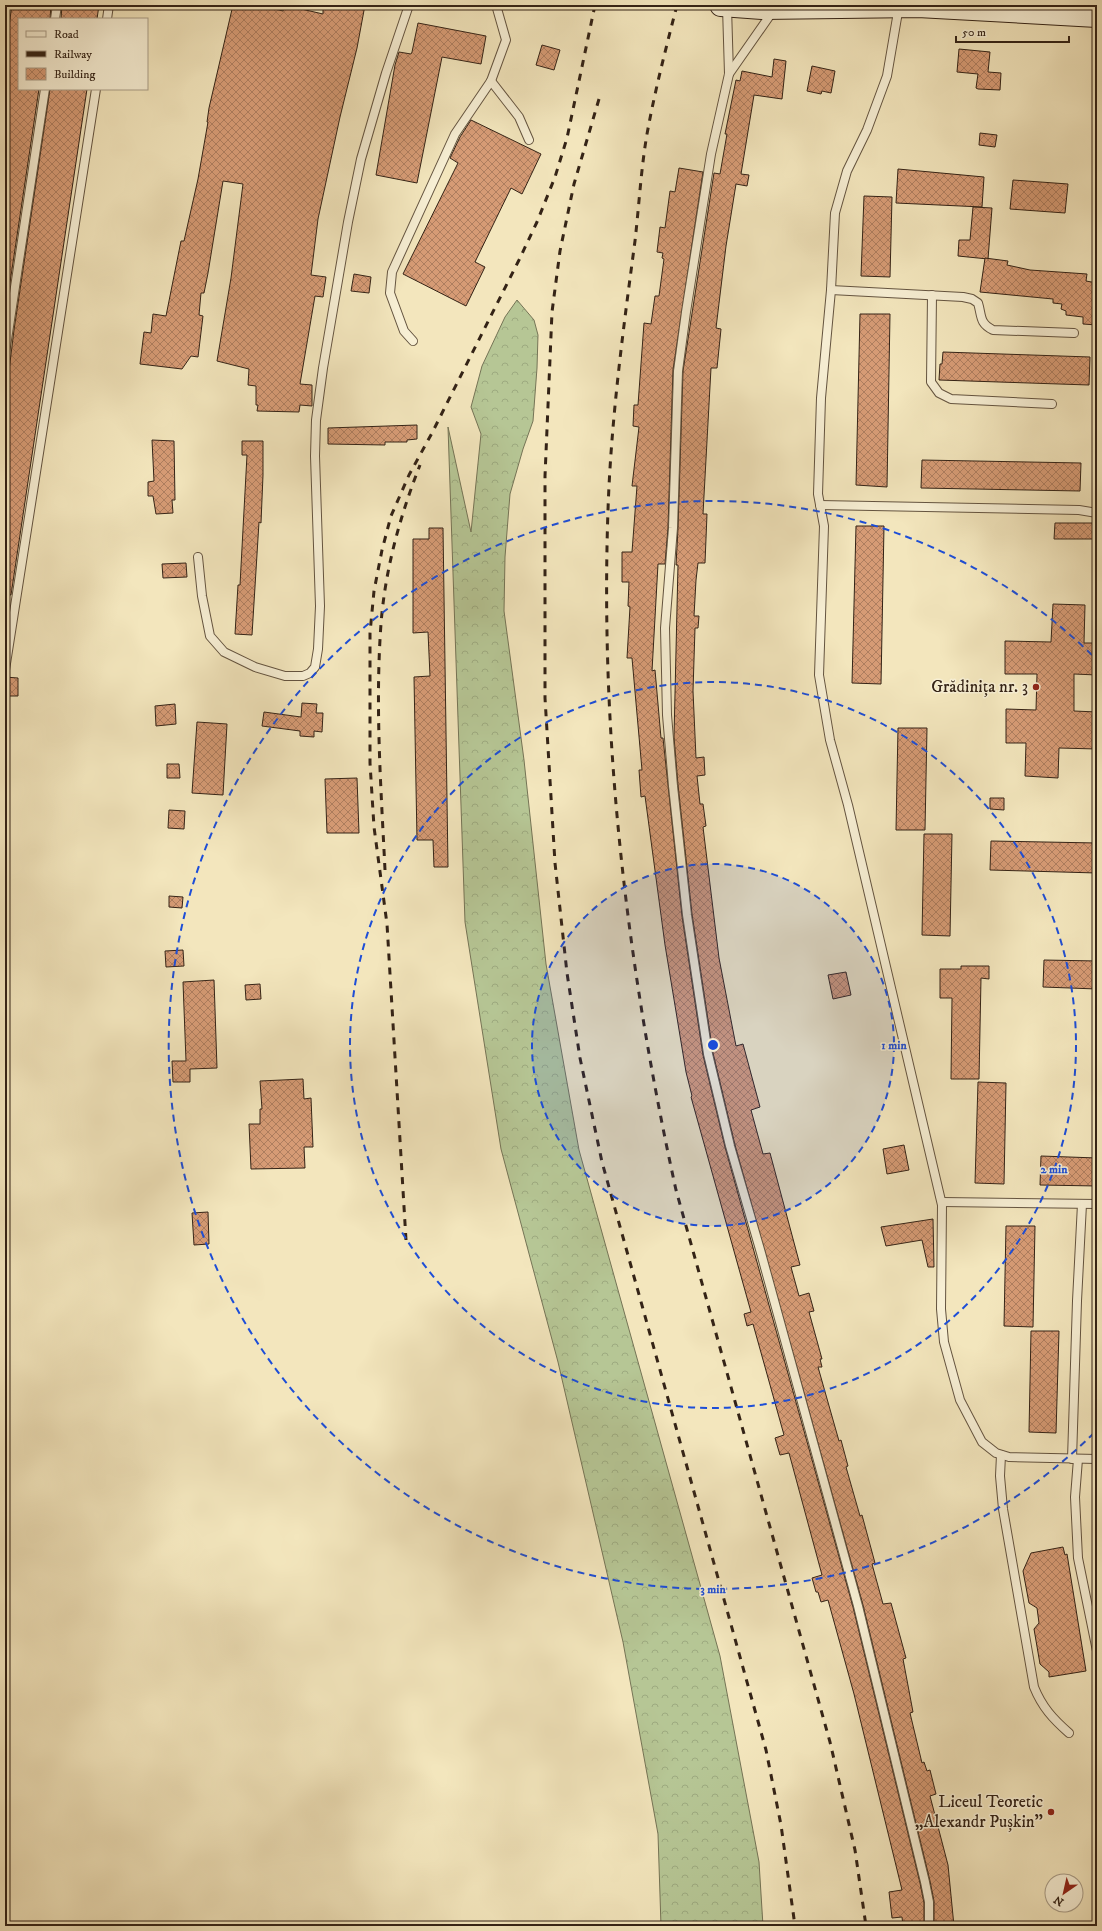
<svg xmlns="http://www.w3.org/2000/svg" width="1102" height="1931" font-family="'IM FELL DW Pica',serif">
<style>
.forest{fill:url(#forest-crowns);stroke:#757456}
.building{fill:url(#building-cross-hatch);stroke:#342316}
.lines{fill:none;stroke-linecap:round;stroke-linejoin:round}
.lane-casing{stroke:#645440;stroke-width:10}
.secondary-casing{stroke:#342316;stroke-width:24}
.lane{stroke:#f7efd4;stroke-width:8}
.secondary{stroke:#f7efd4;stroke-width:22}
.rail{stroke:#342316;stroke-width:3;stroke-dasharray:7 7;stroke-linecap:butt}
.ring{fill:none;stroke:#1d4ed8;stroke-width:2;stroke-dasharray:7 5}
.poi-dot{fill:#8f2418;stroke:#f7efd4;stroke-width:1.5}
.labels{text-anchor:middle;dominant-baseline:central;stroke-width:3;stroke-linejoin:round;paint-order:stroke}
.poi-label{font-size:17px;fill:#342316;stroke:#f7efd4;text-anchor:end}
.centre{fill:#1d4ed8;stroke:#f7efd4;stroke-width:2}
.ring-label{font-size:12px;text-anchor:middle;font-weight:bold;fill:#1d4ed8;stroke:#f7efd4;stroke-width:3;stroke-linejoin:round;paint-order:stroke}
</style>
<defs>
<pattern id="forest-crowns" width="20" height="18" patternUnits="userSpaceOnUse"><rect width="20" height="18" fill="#b6c695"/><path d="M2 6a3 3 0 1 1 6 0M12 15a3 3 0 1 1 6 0" fill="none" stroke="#9daa80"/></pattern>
<pattern id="building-cross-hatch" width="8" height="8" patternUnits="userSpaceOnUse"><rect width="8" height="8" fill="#d69b75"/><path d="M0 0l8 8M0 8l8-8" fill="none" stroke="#ae7e5f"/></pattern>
</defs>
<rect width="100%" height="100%" fill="#f3e6bd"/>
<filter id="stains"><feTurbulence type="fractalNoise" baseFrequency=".005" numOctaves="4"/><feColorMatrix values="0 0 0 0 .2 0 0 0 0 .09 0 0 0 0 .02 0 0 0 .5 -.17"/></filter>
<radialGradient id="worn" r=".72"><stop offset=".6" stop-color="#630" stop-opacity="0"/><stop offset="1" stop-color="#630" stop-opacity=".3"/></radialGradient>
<polygon class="forest" points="517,300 534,320 538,335 537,368 533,421 523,449 510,494 505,557 504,611 524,760 546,964 579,1150 720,1656 759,1862 763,1926 661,1926 658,1834 623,1642 558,1362 501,1149 465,922 448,427 471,532 481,434 471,407 482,366 505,317"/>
<g class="building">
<polygon points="12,5 51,5 50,19 19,19 19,89 39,89 5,316 5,53"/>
<polygon points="62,5 99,5 97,19 61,19"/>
<polygon points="233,5 259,5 283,11 284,5 323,14 323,5 365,5 357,48 340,117 318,219 311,275 326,277 323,297 315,296 300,384 312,385 312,406 300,405 299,412 257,411 258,405 256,405 256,386 248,385 249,369 217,361 231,278 243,184 223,181 208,273 204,293 201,293 199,315 203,316 198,357 191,356 182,369 140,364 144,332 151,333 153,314 166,316 181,241 184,241 198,179 208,122 207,122 209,108"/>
<polygon points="418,23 486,36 481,64 442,57 417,183 376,175 395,65 399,52 411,54 412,52"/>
<polygon points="542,45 560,50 554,70 536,65"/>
<polygon points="959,49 990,52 988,72 1001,73 1000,90 978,89 976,88 978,74 957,72"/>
<polygon points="774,59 786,61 782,99 754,95 741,174 749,175 747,186 736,184 726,246 716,328 721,329 717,368 711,368 703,514 707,514 705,563 698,563 696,580 694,616 699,616 698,628 695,628 693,691 696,758 704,757 705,775 697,776 700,804 703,804 706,826 703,827 719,958 736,1046 743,1044 760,1107 751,1110 763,1154 770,1153 800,1265 791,1267 799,1296 809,1293 814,1311 809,1312 822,1359 820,1359 822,1367 818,1367 839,1441 841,1440 848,1466 846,1467 860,1516 862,1515 875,1563 872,1564 883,1604 891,1603 906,1658 903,1659 913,1712 910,1713 922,1763 924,1762 927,1771 930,1770 936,1794 930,1796 948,1865 954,1926 934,1926 934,1901 930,1881 863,1605 735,1145 713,1053 692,914 678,785 674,737 678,565 676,565 678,528 683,371 714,173 720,174 727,134 725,134 736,80 740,81 742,71 772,77"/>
<polygon points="812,66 835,71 831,93 822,91 821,94 807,91"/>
<polygon points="50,89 87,89 11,595 5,594 5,403 14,330"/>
<polygon points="471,120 541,154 522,194 511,188 475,262 485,267 466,306 403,274 458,163 450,158 460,137"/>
<polygon points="980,133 997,135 995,147 979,145"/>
<polygon points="679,168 703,172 673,370 668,528 665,564 658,564 652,671 655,670 661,738 663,738 682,916 703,1055 725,1147 853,1607 920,1883 924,1903 924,1926 903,1926 902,1917 892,1918 889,1892 902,1890 854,1694 828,1600 821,1602 818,1592 816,1592 812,1578 822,1575 789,1453 780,1455 775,1438 784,1435 753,1324 747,1326 744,1314 751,1312 691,1097 692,1096 686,1072 665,945 645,796 641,797 639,770 642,770 632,658 627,658 630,607 628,606 629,582 622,582 622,552 632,552 637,486 632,486 639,427 633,426 634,405 638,405 644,323 651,324 655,296 659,296 664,259 662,258 663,253 657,252 660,227 665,228 670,191 675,192"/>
<polygon points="898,169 984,177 982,207 896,203"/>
<polygon points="1013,180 1068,184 1065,213 1010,209"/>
<polygon points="864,196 892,197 890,277 861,276"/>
<polygon points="973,207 992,208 988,259 958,256 959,240 970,240"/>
<polygon points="985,258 1008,261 1007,265 1030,270 1087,274 1086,281 1097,283 1097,325 1083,324 1083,317 1066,315 1066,311 1061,309 1062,304 1053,303 1053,299 980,292"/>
<polygon points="354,274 371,277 369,293 351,291"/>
<polygon points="860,314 890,314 887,487 856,485"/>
<polygon points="943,352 1090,357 1089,385 939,380 940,364 942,364"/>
<polygon points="417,425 417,439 407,440 407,442 385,442 385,445 328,444 328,428"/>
<polygon points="152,440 174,441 175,500 172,500 173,513 156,514 153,496 148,496 148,482 154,481"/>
<polygon points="242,441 263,441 263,475 261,523 259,522 252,635 235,634 238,585 240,585 247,455 242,455"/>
<polygon points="922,460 1081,463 1080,491 921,488"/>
<polygon points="1055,523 1097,523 1097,539 1054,539"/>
<polygon points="856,526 884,526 881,684 852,683"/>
<polygon points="429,528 443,528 448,867 434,867 433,840 417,840 414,677 430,676 428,632 413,633 413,539 429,539"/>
<polygon points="186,563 187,577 163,578 162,564"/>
<polygon points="1053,604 1085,605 1084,643 1097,643 1097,675 1074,674 1074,711 1097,712 1097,749 1059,748 1058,778 1025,776 1026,743 1006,743 1006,709 1036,710 1037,674 1005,674 1005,641 1051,642"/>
<polygon points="5,677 18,678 18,696 5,696"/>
<polygon points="302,703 317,704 316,713 323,713 322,732 314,731 314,737 300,736 300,731 262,726 264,712 301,717"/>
<polygon points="175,704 176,724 156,726 155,706"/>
<polygon points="197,722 227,724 223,795 192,793"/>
<polygon points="898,728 927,728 925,830 896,830"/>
<polygon points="167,764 179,764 180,778 167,778"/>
<polygon points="357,778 359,833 327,833 325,779"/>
<polygon points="990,798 1004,798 1004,810 990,809"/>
<polygon points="169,810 185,811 184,829 168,828"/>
<polygon points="924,834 952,834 950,936 922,935"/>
<polygon points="991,841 1097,843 1097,873 990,870"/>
<polygon points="169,896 183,897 182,908 169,907"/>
<polygon points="183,950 184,966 166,967 165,951"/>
<polygon points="1044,960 1097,961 1097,989 1043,987"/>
<polygon points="961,966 989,966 989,979 981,978 979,1079 951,1079 952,998 940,998 940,969 961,969"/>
<polygon points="846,972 851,995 833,999 828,975"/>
<polygon points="214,980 217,1068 190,1069 190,1082 173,1082 172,1061 186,1061 183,982"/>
<polygon points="260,984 261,999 246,1000 245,985"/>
<polygon points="303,1079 304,1099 311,1098 313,1147 304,1147 305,1168 251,1169 249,1124 260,1124 260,1109 262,1109 260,1081"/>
<polygon points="978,1082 1006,1083 1004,1184 975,1183"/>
<polygon points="904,1145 909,1170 887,1174 883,1149"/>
<polygon points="1041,1156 1097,1158 1097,1186 1040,1185"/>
<polygon points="208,1212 209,1244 194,1245 192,1213"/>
<polygon points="933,1219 934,1267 928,1267 922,1240 886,1246 881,1227"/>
<polygon points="1006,1226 1035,1226 1033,1327 1004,1326"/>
<polygon points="1031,1331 1059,1331 1056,1433 1029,1432"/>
<polygon points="1063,1547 1065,1555 1067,1554 1086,1671 1049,1677 1049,1672 1040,1664 1034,1629 1039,1623 1037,1608 1029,1603 1023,1571 1031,1553"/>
</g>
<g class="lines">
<defs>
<g id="lane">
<polyline points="899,6 887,76 867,130 847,171 835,213 831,290 821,398 818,494 824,526 819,675 830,740 848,805 942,1205 941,1309 944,1342 960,1400 982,1442 996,1453 1009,1457 1097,1459"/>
<polyline points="727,7 729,74 711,154 686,312 678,371 673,528 665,628 667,715 673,786 687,915 708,1054 730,1146 761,1253 858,1606 925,1882 929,1902 929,1926"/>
<polyline points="55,19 57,5"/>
<polyline points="107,19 109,5"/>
<polyline points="729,74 773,11"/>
<polyline points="491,81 519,117 529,140"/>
<path d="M831,290L963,297L972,299L978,303C982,316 979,323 993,330L1074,333"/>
<polyline points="932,295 931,382 939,393 951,399 1052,404"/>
<polyline points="413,341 404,331 390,293 392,272 455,134 491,81 506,40 496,5"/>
<polyline points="5,353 45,89"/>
<polyline points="820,505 1079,510 1097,513"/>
<polyline points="198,557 202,596 210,636 224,652 255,667 285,676 303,676 310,673 315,667 318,649 320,606 315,456 316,420 323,368 348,222 361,159 386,73 409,5"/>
<polyline points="5,670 96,89"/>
<polyline points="942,1202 1097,1204"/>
<path d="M1001,1455L1000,1476L1003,1509L1034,1687C1042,1707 1053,1719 1069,1733"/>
<polyline points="1072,1459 1077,1301 1082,1204"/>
<polyline points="1078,1459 1075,1497 1078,1558 1097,1651"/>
</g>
<polyline id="secondary" points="721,5 762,8 918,6 1097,16"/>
</defs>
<use href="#lane" class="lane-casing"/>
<use href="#secondary" class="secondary-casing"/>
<use href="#lane" class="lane"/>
<use href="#secondary" class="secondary"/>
<g class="rail">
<path d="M677,5C666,48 655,90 647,134C641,169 639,206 635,241C623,331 611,420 608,510C600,739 627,967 676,1190L830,1742L855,1850L866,1926"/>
<polyline points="599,99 574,184 560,251 552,312 545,476 545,698 555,863 567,973 580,1058 602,1162 766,1750 781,1825 795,1926"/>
<path d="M385,870C381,788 375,706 381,624C385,570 400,516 420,465"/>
<polyline points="406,1240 387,924 374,827 370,763 370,633 374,591 382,550 391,516 409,475 432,433 519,260 537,222 555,177 567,138 595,5"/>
</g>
</g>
<circle cx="713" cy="1045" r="181" fill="#1d4ed8" fill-opacity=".12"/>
<g class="ring">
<circle cx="713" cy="1045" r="181"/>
<circle cx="713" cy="1045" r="363"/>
<path d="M1094 1433A544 544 0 1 1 1094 657"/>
</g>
<g class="poi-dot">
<circle cx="1036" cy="687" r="4"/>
<circle cx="1051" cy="1812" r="4"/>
</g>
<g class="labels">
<g class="poi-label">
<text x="1028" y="687">Grădinița nr. 3</text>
<text x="1043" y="1802">Liceul Teoretic<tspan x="1043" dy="20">„Alexandr Pușkin”</tspan></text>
</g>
</g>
<circle cx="713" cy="1045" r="6" class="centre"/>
<g class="ring-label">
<text x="894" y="1049">1 min</text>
<text x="1054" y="1173">2 min</text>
<text x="713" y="1593">3 min</text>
</g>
<rect width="1102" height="1931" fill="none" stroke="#f3e6bd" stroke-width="20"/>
<rect x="6" y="6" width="1090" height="1919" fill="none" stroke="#342316" stroke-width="2"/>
<rect x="10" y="10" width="1082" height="1911" fill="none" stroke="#342316"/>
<rect x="18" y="18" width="130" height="72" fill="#f7efd4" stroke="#a99d88"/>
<rect x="26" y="31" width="20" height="6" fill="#f7efd4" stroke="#a99d88"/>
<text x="54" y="38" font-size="12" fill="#342316">Road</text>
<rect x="26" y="51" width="20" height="6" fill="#342316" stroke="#a99d88"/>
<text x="54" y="58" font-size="12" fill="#342316">Railway</text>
<rect x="26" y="68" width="20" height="12" fill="url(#building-cross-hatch)" stroke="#a99d88"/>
<text x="54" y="78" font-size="12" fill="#342316">Building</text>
<g transform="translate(1064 1893) rotate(214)"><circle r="19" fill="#f7efd4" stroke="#a99d88"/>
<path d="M0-3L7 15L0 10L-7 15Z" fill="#8f2418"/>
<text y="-6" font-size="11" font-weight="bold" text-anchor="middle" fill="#342316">N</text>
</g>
<path d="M956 36v6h113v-6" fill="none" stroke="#342316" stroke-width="2"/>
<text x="962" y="36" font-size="12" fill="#342316" stroke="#f7efd4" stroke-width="3" paint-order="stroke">50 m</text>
<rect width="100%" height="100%" filter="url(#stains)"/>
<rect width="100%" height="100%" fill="url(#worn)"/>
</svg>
